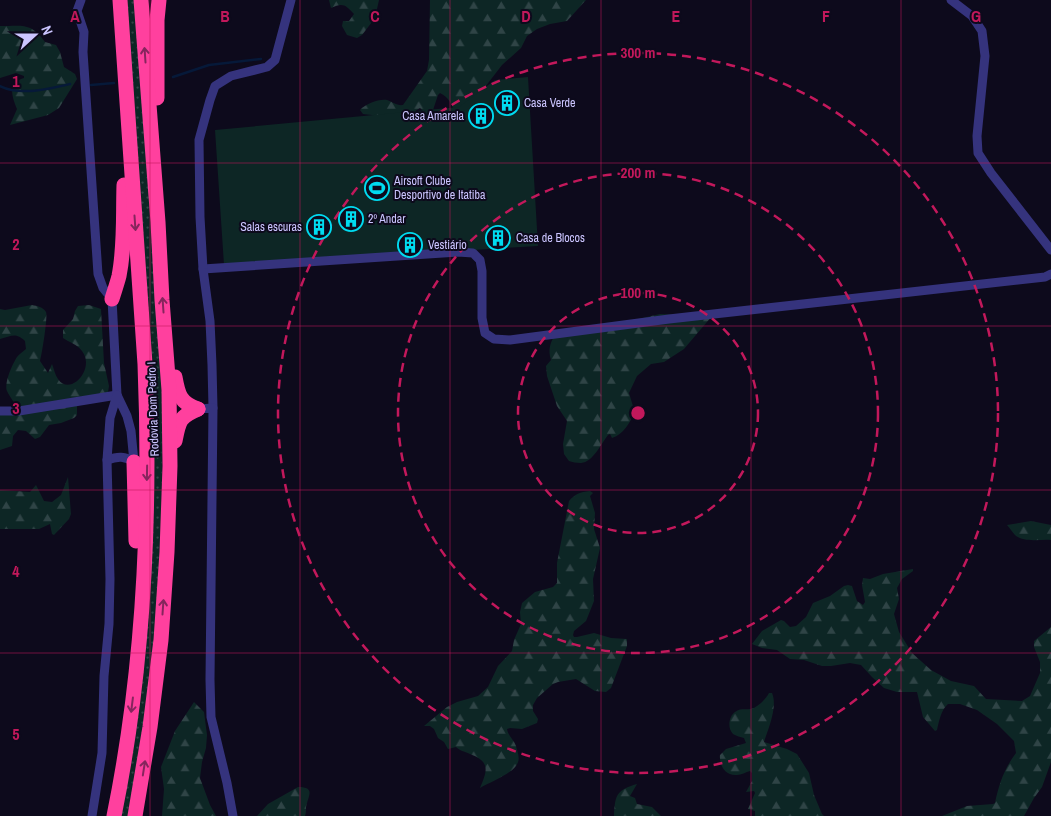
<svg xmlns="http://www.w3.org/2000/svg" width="1051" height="816" font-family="'Archivo Narrow',sans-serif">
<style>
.grass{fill:url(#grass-dots)}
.forest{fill:url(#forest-firs)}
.pitch{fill:#0d2625}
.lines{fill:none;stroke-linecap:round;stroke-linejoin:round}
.stream{stroke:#061939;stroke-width:2.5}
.street{stroke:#35337d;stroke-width:9}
.highway{stroke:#ff409e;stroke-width:15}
.oneway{stroke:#86255d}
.grid{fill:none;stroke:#c2185b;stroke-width:1;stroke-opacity:0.55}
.ring{fill:none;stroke:#c2185b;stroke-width:2.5;stroke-dasharray:9 6}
.labels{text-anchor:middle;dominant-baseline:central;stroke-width:4;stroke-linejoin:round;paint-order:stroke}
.poi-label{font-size:12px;fill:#cbc5ff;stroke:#0d0a1c;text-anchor:start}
.street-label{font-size:12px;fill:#cbc5ff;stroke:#0d0a1c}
.grid-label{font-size:16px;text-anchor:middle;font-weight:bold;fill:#c2185b;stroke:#0d0a1c;stroke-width:4;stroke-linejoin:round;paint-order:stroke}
.centre{fill:#c2185b;stroke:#0d0a1c;stroke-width:2.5}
.ring-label{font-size:15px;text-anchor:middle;font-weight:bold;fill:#c2185b;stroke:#0d0a1c;stroke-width:4;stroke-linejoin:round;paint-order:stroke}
</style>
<defs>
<pattern id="grass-dots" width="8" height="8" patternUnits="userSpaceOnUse" patternTransform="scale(1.25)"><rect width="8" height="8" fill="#0d2625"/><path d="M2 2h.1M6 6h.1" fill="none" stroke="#2f4446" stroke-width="1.8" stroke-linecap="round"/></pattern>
<pattern id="forest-firs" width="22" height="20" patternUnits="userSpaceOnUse" patternTransform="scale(1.25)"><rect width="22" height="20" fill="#0d2625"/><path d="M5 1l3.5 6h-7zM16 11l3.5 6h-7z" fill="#2f4446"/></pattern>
</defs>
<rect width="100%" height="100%" fill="#0d0a1c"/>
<polygon class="grass" points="125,0 136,0 163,396 162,477 160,566 153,662 130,816 119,816 147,611"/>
<g class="forest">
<path d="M329,0H379L375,18L362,35L357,38L347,35L342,26L343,21H349L354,14C346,5 343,2 331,8Z"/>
<path d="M430,0H586L567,21L550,24L537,29L527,36L521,48L502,65L485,87L482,100L455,113C452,105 449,97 440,93L438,95L431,116H428L420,108L394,124L372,115L363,114L360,110C366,104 378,99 387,100C393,102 397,106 403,105L427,71L429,60Z"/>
<path d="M0,26C22,26 31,22 45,42L56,45L60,52L64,67L75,74L77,79L59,108L48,115L10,125L17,109C12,96 7,83 24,78V76L16,73L0,78Z"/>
<path d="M32,305C37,306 43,307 46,312C48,316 42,354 40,361L48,373L52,364C54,369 55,375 58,379C70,397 96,369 82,351C78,345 69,342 63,338V330L73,319L75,311L78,306L89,305L101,309L104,363L109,386L108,392L77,405V415L74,418L61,423L49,425L40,437L35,439L26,431L18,430L13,436L12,446L0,450V415L8,414L14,409C16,402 10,398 7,391C4,383 12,365 17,357C19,354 23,352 26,349L25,341C16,332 11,336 0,339V309L5,310Z"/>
<path d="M660,314L712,316L684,349L664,362L651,364L637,376L629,393L635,413C629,423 624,434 612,438L610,434L608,435C601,444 593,462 581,463C577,463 572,462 569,461L564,454L563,444L567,421L557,406L547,376L546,366L551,360C548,350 550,344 554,336L612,325Z"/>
<polygon points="68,477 71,514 69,519 54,535 52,534 50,524 39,529 0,529 0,490 30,492 36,485 44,501 52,502 61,495"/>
<path d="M590,491L593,493L590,496L595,513L594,529L600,548L593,579L594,601L586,621L574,631L573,635L574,637H577L594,633L611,638L627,639V646L611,688L606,692L595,691L576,679L558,682L553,684L537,698L533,705V711L538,719L537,723L522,729L510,728L507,729C508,736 514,740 516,746C517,751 520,757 518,762C515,773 490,782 480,788C487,771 491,762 470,754C464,751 460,751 456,747L448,749L444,742L438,738L434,729L430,726H424L447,707L457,702L478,696L488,687L498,666L512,651L514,640L521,624L520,612L522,603L535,592L553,587L557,583V563L569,501C575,494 580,492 590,491Z"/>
<path d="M1031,521L1051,525V540C1040,539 1024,543 1015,535C1012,532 1010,528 1007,525Z"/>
<path d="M913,569V571L902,579L897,588L899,599L894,614L899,632L912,653L931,670L951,681L974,686L986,699L1022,701L1030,696L1040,673V662L1034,647V641L1051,627V762L1042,787L1034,798L1024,816H942L967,806L993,804L995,803C999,784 1004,769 1016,753L1014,741L997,724L977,710L960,704H948C941,710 939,721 937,730L935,731L923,717L917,692H897L884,688L872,677L861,665L850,663L831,666H822L804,660L790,659L777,650L762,648L752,644L762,631L781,620L784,621L790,627L796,626L806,617L813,603L830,596L844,586L848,585L852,586L857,601L863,605L865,602L862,585L863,578L870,579L883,574Z"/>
<path d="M769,693H772C778,707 768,729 764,742L787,749L797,754L809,773L814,795L822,814L824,816H755V811L748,809L755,793L754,791L746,792L752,781V773L750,771C746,772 741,775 737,775C725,776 719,765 720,755L726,749L746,743L744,738C741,737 736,736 733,734C727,728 729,716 735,712C740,708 745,710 751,709C758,707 766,699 769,693Z"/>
<polygon points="194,702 204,712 207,735 206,748 202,762 200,778 210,805 216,816 162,816 164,789 161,767 175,731"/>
<path d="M637,784L630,796L635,798L637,804L652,807L661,816H614C615,794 617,790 637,784Z"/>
<path d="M298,787C316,787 308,796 306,807C306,810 306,813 305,816H257L268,804Z"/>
</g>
<polygon class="pitch" points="528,77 538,246 224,265 215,130 459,107 495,80"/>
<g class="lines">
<g class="stream">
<polyline points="173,77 209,65 261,59"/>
<polyline points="91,85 114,83"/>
<path d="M0,86C20,96 49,89 70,84"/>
</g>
<g class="street">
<polyline points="81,0 77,11 84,32 83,52 98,274 103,288 112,299 117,395 127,416 131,431 134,462"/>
<polyline points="951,0 972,16 982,31 985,56 977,136 978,153 991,173 1051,250"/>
<polyline points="203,269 458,252 473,253 480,260 482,271 482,318 485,333 494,339 510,340 669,319 1045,277 1051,274"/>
<polyline points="213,408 212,365 210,321 203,269 200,217 199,140 210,100 215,86 231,76 267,67 275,60 291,0"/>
<polyline points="198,409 213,408 210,680 211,717 227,783 233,816"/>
<polyline points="0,411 19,411 117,395"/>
<path d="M107,460C118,456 125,456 134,462"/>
<polyline points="92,816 102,753 104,676 109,624 110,579 107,460 110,418 117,395"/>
</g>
<g class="highway">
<polyline points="157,98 157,20 159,0"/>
<path d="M112,299C114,292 117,284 119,276C125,246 123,215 124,185"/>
<path d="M175,377C178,394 180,403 198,409"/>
<path d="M175,441C179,421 179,417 198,409"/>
<polyline points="134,462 136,541"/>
<path d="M114,816C144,669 151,514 145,364L120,0"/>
<polyline points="135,816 150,727 161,640 167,552 170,466 169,390 162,300 158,222 141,0"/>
</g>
</g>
<defs><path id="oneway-shaft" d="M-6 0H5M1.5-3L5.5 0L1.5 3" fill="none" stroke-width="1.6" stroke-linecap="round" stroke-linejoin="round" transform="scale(1.25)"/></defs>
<g class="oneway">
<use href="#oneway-shaft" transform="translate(145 55) rotate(-94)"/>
<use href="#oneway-shaft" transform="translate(135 223) rotate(86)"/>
<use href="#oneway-shaft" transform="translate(163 305) rotate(-94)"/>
<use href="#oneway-shaft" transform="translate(147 473) rotate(91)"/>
<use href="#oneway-shaft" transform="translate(163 607) rotate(-86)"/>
<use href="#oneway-shaft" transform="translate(132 705) rotate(97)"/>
<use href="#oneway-shaft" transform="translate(144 768) rotate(-81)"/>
</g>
<path class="grid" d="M150,0V816M300,0V816M450,0V816M601,0V816M751,0V816M901,0V816M0,163H1051M0,326H1051M0,490H1051M0,653H1051"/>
<g class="ring">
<circle cx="638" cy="413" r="120"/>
<circle cx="638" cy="413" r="240"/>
<circle cx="638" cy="413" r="360"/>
</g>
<defs>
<symbol id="building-ring" viewBox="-11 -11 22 22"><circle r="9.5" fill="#0d0a1c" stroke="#00dbf0" stroke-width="1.5"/><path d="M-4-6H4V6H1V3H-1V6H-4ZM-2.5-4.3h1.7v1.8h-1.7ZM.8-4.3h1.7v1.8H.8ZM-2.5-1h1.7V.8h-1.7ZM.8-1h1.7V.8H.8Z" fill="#00dbf0"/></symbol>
<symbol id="stadium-ring" viewBox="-11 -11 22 22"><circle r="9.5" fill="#0d0a1c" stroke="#00dbf0" stroke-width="1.5"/><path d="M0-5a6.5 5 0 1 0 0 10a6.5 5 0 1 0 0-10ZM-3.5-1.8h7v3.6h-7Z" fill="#00dbf0"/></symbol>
</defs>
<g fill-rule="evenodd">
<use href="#building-ring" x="493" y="89" width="28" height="28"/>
<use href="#building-ring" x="467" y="102" width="28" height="28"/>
<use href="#stadium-ring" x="363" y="174" width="28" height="28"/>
<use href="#building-ring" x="337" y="205" width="28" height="28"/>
<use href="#building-ring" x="305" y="213" width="28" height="28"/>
<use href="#building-ring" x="484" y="224" width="28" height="28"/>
<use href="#building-ring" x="396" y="231" width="28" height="28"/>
</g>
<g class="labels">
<g class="poi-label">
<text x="524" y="103">Casa Verde</text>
<text x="464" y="116" text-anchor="end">Casa Amarela</text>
<text x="394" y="181">Airsoft Clube<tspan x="394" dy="14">Desportivo de Itatiba</tspan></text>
<text x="368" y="219">2º Andar</text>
<text x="302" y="227" text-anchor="end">Salas escuras</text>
<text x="516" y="238">Casa de Blocos</text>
<text x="428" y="245">Vestiário</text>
</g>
<g class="street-label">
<text transform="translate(153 409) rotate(-92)">Rodovia Dom Pedro I</text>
</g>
</g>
<g class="grid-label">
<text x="75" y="22">A</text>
<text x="225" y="22">B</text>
<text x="375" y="22">C</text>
<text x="526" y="22">D</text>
<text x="676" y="22">E</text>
<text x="826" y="22">F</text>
<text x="976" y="22">G</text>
<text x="16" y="87">1</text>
<text x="16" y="250">2</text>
<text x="16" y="414">3</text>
<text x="16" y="577">4</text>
<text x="16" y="740">5</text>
</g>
<circle cx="638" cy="413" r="8" class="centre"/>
<g class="ring-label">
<text x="638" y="58">300 m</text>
<text x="638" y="178">200 m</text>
<text x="638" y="298">100 m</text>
</g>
<g transform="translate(35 35) rotate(69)" stroke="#0d0a1c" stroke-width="4" paint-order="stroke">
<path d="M0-4L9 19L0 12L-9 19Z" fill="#cbc5ff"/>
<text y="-8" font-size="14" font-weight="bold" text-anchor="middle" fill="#cbc5ff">N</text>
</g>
</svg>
